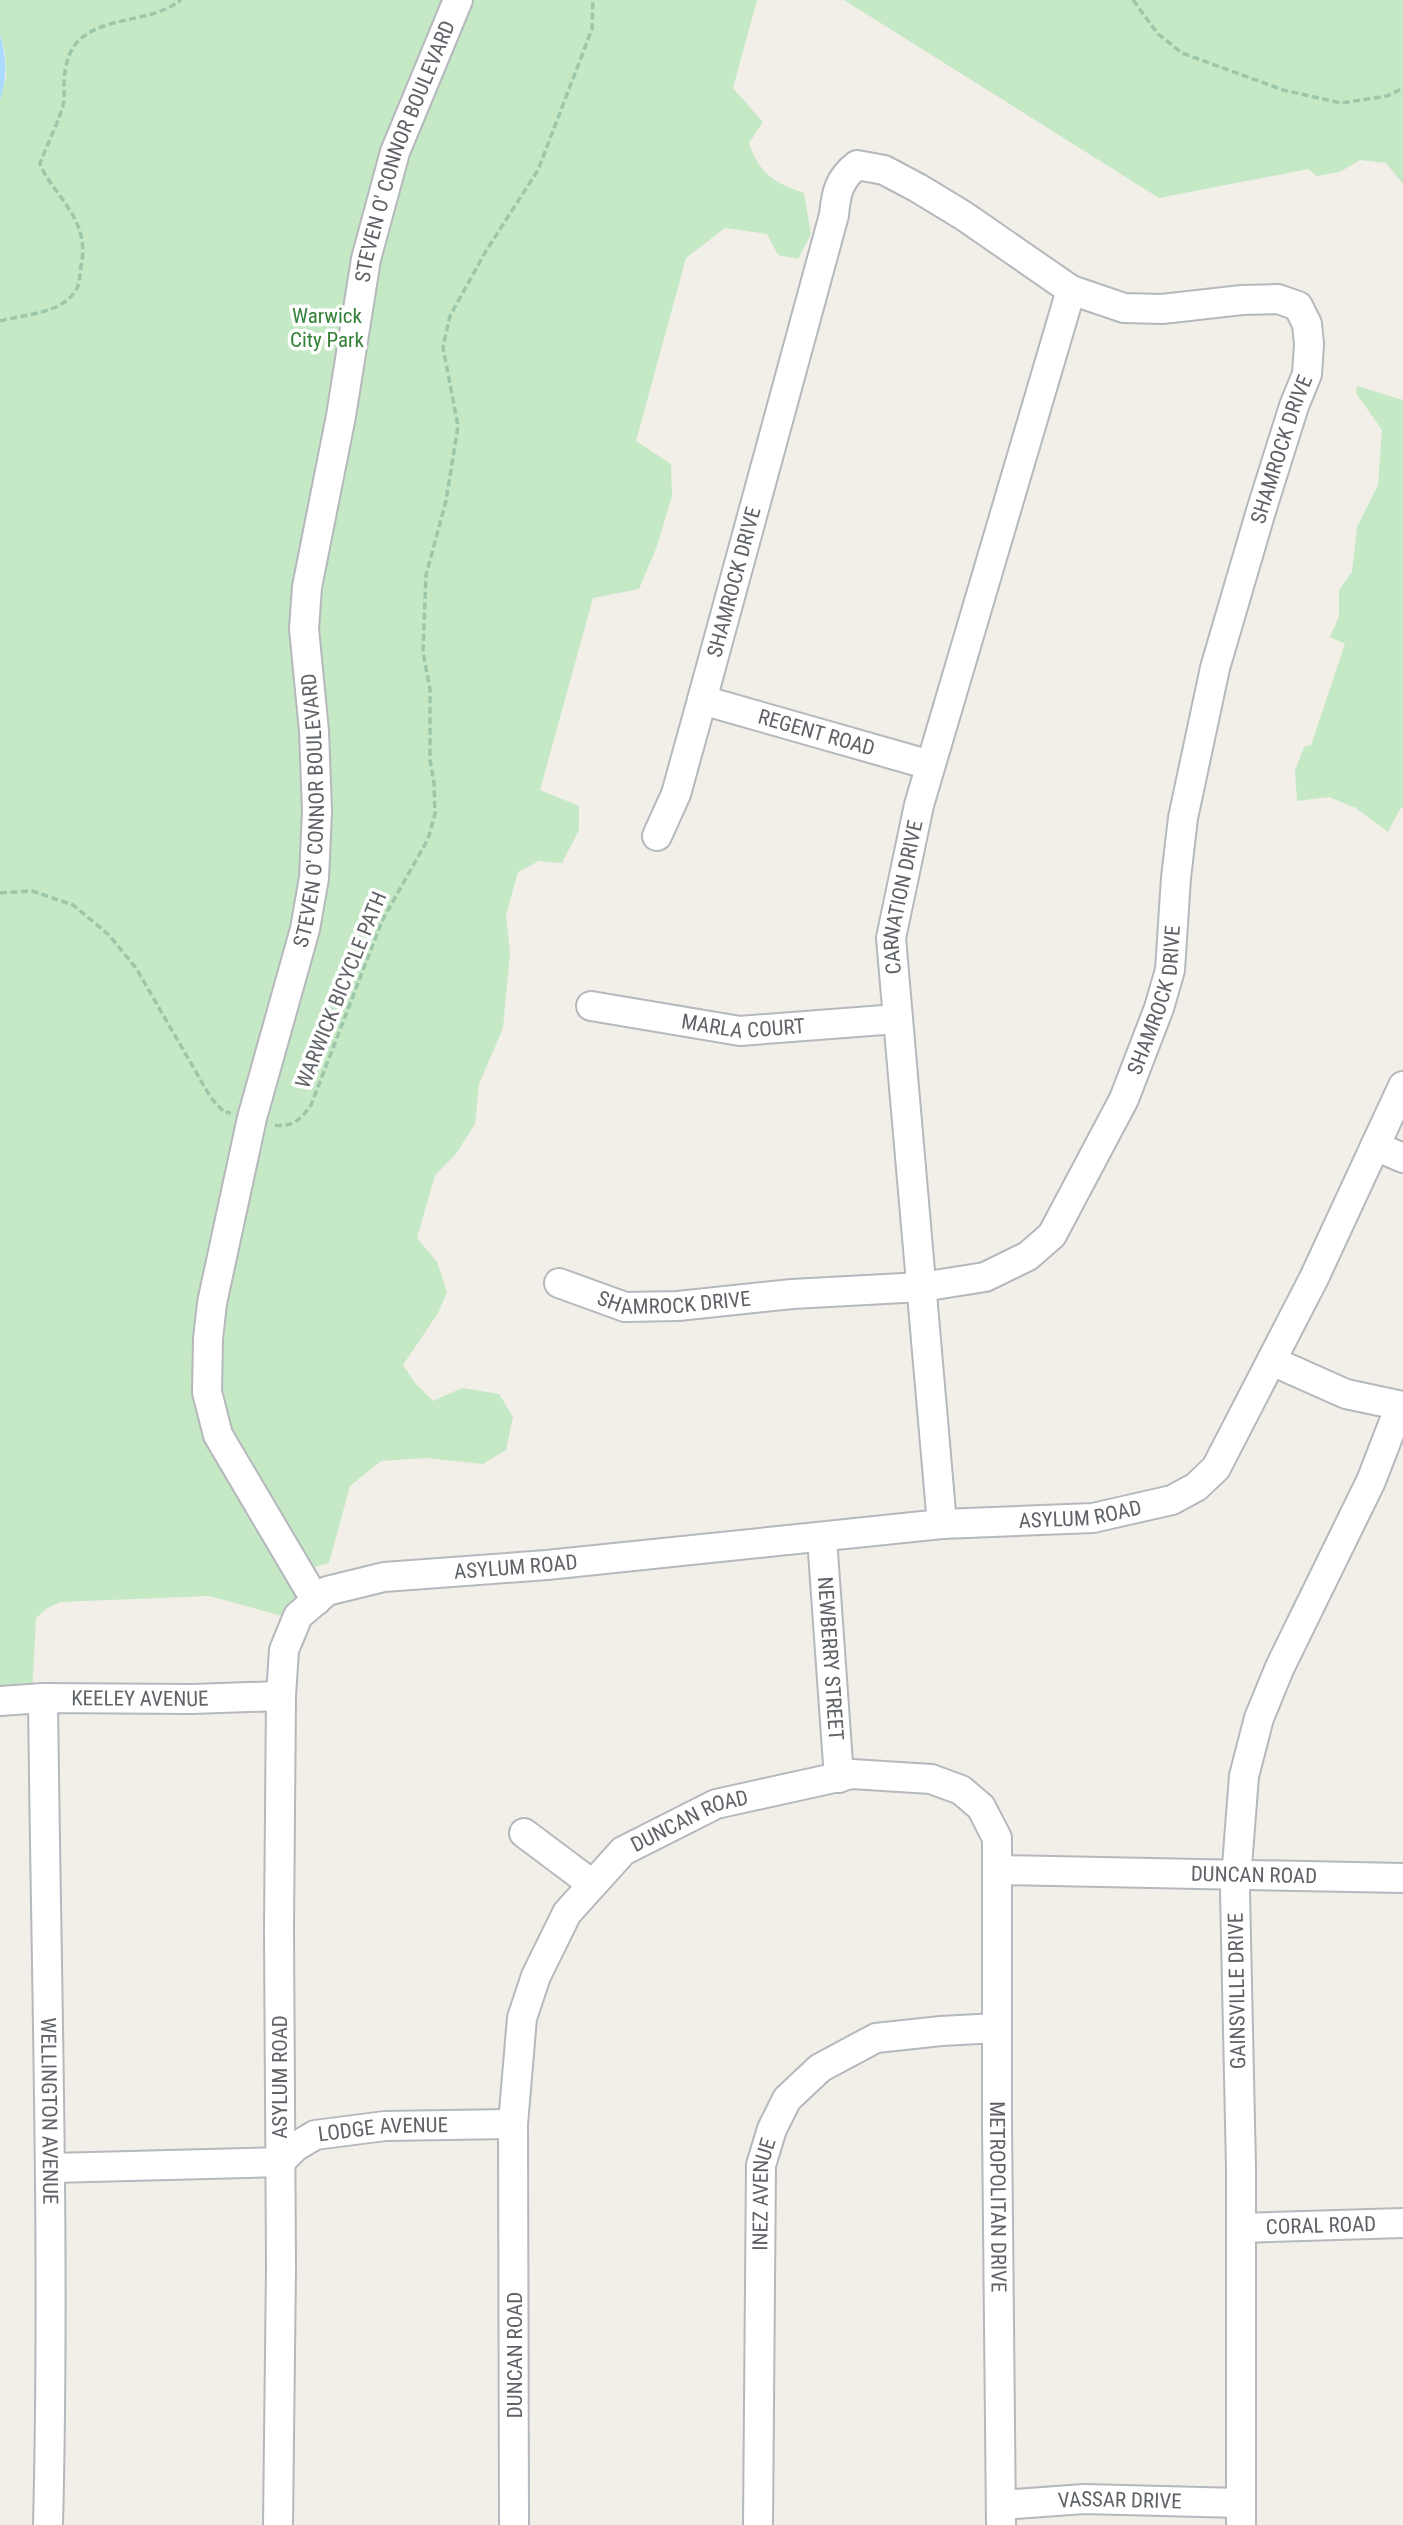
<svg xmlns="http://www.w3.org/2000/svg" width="1403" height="2525" font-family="'Roboto Condensed',sans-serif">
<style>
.green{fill:#c5e8c5}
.water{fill:#aadaff}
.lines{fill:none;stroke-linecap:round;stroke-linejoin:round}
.minor-casing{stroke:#b5b8bc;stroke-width:32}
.path{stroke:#9cc7a9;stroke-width:3.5;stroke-dasharray:7 3.5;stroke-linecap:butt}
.minor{stroke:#fff;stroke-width:28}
.labels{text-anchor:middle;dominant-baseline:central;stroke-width:7;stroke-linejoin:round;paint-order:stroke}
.street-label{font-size:21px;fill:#5f6368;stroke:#fff}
.park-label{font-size:21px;fill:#348238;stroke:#fff}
</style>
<rect width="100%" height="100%" fill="#f1efe8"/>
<g class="green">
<path d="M0,0H757L733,88L763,122L749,143C759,174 775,183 804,193L811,234L798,259L778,255L767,234L725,228L686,258L636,441L671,464L672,496L657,546L639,589L593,598L540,790L579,806V830L562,863L539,861L518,872L506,915L510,953L503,1028L479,1084L475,1124L456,1154L435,1175L417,1238L437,1262L447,1292L438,1313L403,1365L415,1383L433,1401L462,1388L499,1394L513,1417L506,1450L483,1464L426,1458L381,1461L350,1486L329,1563L298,1571L314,1598L293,1619L209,1596L60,1602L46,1609L36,1618L32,1695L0,1702V100L6,76L5,51L0,34Z"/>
<polygon points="844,0 1403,0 1403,184 1386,163 1360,160 1340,172 1317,176 1308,169 1159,198"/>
<polygon points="1357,386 1403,400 1403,807 1400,809 1388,832 1356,808 1329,797 1297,801 1295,771 1304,747 1311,745 1345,644 1330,637 1339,617 1339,590 1352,572 1357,527 1378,485 1382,430 1356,393"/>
</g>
<path class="water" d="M0,34C7,57 7,78 0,100Z"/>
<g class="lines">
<defs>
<g id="minor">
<path id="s1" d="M702,700L930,765"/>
<path id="s2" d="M591,1006L740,1031L897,1019"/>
<polyline points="1375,1146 1403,1158"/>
<path id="s3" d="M559,1283L625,1307L678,1306L792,1294L922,1287L985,1277L1028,1256L1052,1235L1124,1099L1159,1008L1170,970L1176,878L1183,818L1215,668L1261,511L1294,406L1307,374L1309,344L1307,324L1298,306L1278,299L1242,300L1162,309L1124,308L1071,290L964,216L918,188L884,170L857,165C839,179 836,193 834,215L702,700L676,794L657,836"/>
<polyline points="1272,1361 1346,1394 1403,1406"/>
<path id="s4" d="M942,1524L891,938L919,805L1071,290"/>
<path id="s5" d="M822,1538L839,1778"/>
<path id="s6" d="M316,1601L218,1435L207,1392L208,1339L212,1303L252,1118L305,929L314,878L317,811L314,731L304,629L307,587L341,416L366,259L395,152L458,0"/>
<path id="s7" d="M43,1698C46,1974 55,2249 48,2525"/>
<path id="s8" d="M0,1701L43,1698L192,1699L281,1696"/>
<polyline points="524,1833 592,1884"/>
<path id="s9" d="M998,1870L1403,1878"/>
<path id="s10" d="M52,2168L280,2162L295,2147L315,2135L385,2126L513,2124"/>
<path id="s11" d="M1241,2228L1403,2223"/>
<path id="s12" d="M1001,2505L1084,2499L1240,2503"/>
<path id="s13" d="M278,2525L281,2267L279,1929L281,1696L284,1650L298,1616L327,1591L384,1577L547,1565L942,1524L1093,1518L1172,1500L1196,1487L1216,1468L1314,1278L1403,1086"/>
<path id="s14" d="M514,2525L513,2124L522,2018L536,1976L567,1913L623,1851L716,1804L852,1774L931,1779L961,1790L981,1807L997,1838V2123L1001,2525"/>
<path id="s15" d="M758,2525L761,2165L772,2129L787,2099L820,2068L876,2038L941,2031L997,2028"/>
<polyline points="1241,2525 1241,2168 1235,1892 1244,1776 1259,1718 1280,1667 1371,1481 1400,1406"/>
</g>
</defs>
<use href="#minor" class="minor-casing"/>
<g class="path">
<polyline points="1133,0 1158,34 1182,53 1283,90 1341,103 1387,96 1403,88"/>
<path d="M0,321C25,314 64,314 77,288C80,282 80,273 81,266C85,248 82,230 72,214C62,196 48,183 40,164C46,146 56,128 62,109C65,101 64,91 64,82C66,49 77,34 110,24C134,17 160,16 181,0"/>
<polyline points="0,893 32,891 73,905 109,935 136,968 211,1098 224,1112 231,1113"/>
<path d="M275,1125C293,1128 301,1119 311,1105L382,921L428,839L435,814L434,783L430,760V690L423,651L426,575L446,501L458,426L443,347L450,316L486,251L538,170L592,29L593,0"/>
</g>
<use href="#minor" class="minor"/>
</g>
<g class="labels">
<g class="street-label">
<text stroke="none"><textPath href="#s6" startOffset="1503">STEVEN O' CONNOR BOULEVARD</textPath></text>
<text stroke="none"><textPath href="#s3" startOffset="1337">SHAMROCK DRIVE</textPath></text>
<text transform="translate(734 582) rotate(-75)">SHAMROCK DRIVE</text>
<text stroke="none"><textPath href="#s1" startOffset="119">REGENT ROAD</textPath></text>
<text stroke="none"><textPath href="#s6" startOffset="831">STEVEN O' CONNOR BOULEVARD</textPath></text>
<text stroke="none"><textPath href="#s4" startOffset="630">CARNATION DRIVE</textPath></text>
<text transform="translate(341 990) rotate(-68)">WARWICK BICYCLE PATH</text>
<text stroke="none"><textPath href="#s3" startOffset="770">SHAMROCK DRIVE</textPath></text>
<text stroke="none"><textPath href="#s2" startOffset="154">MARLA COURT</textPath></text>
<text stroke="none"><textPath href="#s3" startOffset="119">SHAMROCK DRIVE</textPath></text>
<text stroke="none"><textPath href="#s13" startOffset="1708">ASYLUM ROAD</textPath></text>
<text stroke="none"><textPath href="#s13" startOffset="1141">ASYLUM ROAD</textPath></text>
<text stroke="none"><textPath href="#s5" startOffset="121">NEWBERRY STREET</textPath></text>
<text stroke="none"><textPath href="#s8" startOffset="140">KEELEY AVENUE</textPath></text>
<text stroke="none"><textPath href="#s14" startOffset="779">DUNCAN ROAD</textPath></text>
<text stroke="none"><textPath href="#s9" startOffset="256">DUNCAN ROAD</textPath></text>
<text transform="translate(1237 1991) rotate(-91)">GAINSVILLE DRIVE</text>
<text transform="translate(280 2077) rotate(-90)">ASYLUM ROAD</text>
<text stroke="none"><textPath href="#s7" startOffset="413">WELLINGTON AVENUE</textPath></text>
<text stroke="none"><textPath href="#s10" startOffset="341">LODGE AVENUE</textPath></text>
<text stroke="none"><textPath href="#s15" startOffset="331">INEZ AVENUE</textPath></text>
<text stroke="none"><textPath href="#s14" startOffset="1480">METROPOLITAN DRIVE</textPath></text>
<text stroke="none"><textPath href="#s11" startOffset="80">CORAL ROAD</textPath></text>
<text transform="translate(515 2355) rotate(-90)">DUNCAN ROAD</text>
<text stroke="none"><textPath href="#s12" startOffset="119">VASSAR DRIVE</textPath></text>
</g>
<g class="park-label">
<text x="327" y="316">Warwick<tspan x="327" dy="24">City Park</tspan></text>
</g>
</g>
</svg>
